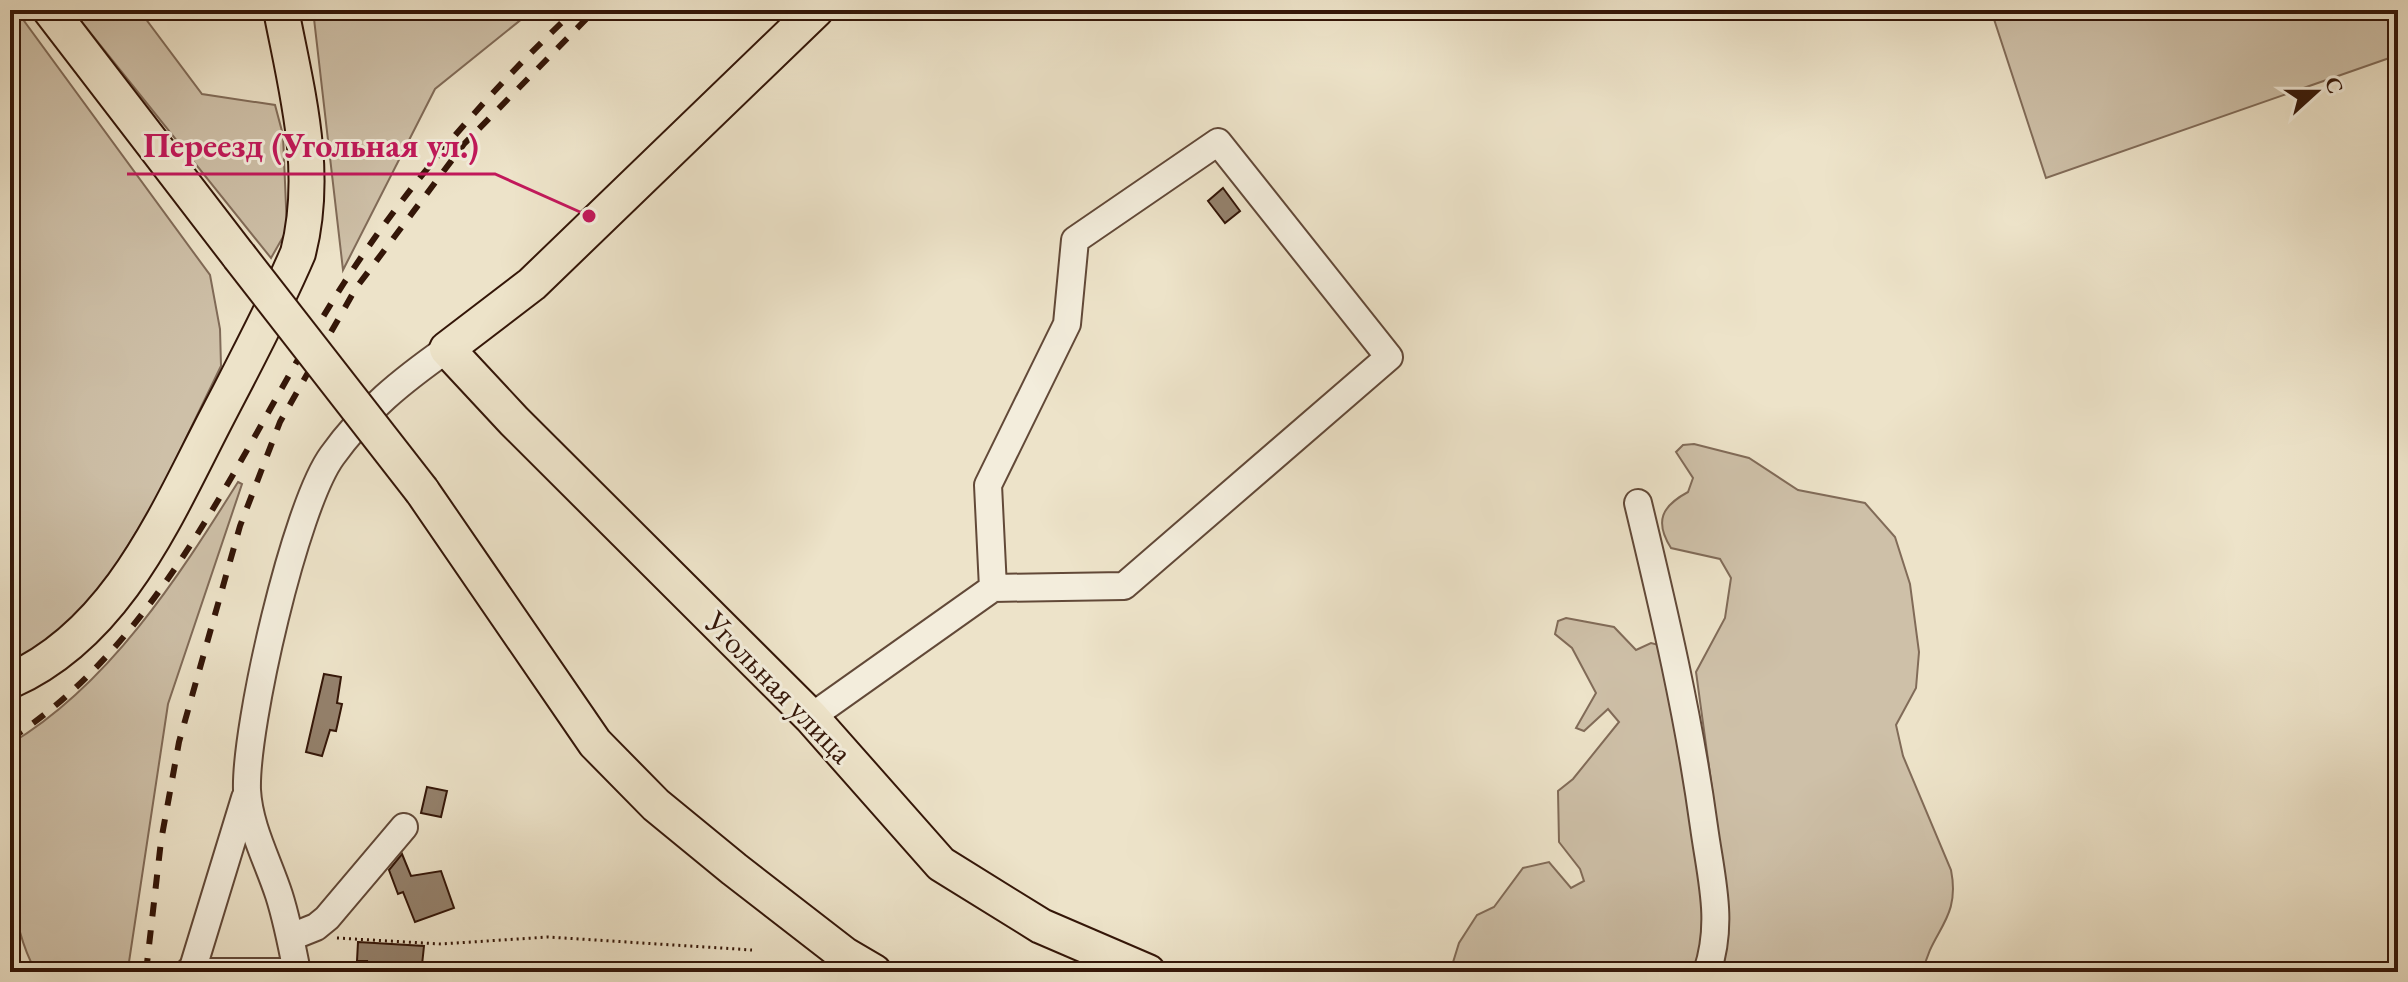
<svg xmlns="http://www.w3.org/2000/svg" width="2408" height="982" font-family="'EB Garamond',serif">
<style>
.green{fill:#cec0a8;stroke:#816b58;stroke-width:2}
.building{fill:#94816c;stroke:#341608;stroke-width:2}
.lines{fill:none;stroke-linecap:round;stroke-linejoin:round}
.minor-casing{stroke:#624938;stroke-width:30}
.major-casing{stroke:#341608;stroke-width:38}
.path{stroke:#341608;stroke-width:3;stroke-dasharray:2 4;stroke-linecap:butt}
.minor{stroke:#f3eddc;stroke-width:26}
.major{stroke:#ede3c9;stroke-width:34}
.rail{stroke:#341608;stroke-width:6;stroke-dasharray:14 14;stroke-linecap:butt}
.major-bridge-casing{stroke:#341608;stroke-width:38;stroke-linecap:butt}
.major-bridge{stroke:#ede3c9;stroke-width:34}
.labels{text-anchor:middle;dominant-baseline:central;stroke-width:6;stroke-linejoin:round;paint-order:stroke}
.street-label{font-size:32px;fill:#341608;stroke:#f3eddc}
.leader{fill:none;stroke:#c2185b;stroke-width:3}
.callout-dot{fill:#c2185b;stroke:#f3eddc;stroke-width:3}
.callout-label{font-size:34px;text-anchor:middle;font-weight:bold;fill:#c2185b;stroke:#f3eddc;stroke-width:6;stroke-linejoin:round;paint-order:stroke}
</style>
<rect width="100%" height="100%" fill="#ede3c9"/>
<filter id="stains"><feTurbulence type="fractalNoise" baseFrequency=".0025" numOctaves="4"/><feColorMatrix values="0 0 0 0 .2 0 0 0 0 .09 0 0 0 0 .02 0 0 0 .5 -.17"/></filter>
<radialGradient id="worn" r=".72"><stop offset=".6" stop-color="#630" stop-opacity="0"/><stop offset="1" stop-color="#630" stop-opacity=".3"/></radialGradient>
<g class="green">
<polygon points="10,10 16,10 210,275 220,329 221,366 156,500 97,596 69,632 12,662"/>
<polygon points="72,10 139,10 202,94 275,105 283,135 287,230 271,258"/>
<polygon points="313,10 533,10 435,89 343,270"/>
<polygon points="1991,10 2398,10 2398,55 2046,178"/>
<path d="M1694,444L1749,458L1798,490L1865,503L1895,537L1910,584L1919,652L1916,688L1896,725L1903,756L1951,870C1961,920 1931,930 1923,972H1716L1727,940V898L1696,672L1725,618L1731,578L1720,559L1671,548C1654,521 1662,506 1688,492L1693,478L1676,452L1683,445Z"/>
<path d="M238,482L242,484L168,704L129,962L100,972H36C0,907 10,818 10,744C109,685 178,578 238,482Z"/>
<polygon points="1566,618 1614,627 1636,650 1651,643 1659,645 1667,660 1709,933 1699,972 1450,972 1459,943 1477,915 1494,907 1523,868 1549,862 1571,888 1584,881 1580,869 1559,842 1558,791 1573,779 1619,722 1608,709 1584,731 1576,728 1596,693 1572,648 1555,634 1558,621"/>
</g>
<g class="building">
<polygon points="1223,188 1240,211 1225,223 1208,201"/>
<polygon points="324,674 341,677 337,703 342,704 336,731 330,730 322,756 306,752"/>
<polygon points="427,787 447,791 441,817 421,813"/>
<polygon points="402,854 411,876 441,871 454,908 415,922 403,892 398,894 389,870"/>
<polygon points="358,942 424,946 422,965 384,962 383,972 366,972 367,961 357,961"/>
</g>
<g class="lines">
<defs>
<g id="minor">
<path d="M1638,503C1664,611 1689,717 1704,827C1711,878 1724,922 1707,972"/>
<polyline points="811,717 993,588 1124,586 1389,357 1218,142 1075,240 1067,324 988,485 993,588"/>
<polyline points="291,937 316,927 327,918 404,827"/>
<polyline points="192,971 245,798"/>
<polyline points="188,972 297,972"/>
<path d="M297,972C292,946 287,920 279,895C268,861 249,827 247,790C245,726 295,507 332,456C364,411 403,380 447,349"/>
</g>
<g id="major">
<polyline points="50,10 239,256"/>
<polyline points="816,10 532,284 447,349 514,421 811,717 941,864 1041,926 1148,972"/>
<polyline points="422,491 595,743 656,805 734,869 845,955 874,972"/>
<path d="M10,681C118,633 166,515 217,417C245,363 274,309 298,253C319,171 297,92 281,10"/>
</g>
</defs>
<use href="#minor" class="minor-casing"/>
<use href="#major" class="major-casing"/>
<polyline class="path" points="337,938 441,944 548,937 752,950"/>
<use href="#minor" class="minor"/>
<use href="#major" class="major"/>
<g class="rail">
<path d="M10,739C170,636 245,437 344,283C408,184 490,90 575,10"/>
<polyline points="146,972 161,841 179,742 240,526 280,422 356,288 464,144 595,10"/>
</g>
<defs>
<polyline id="major-bridge" points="239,256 422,491"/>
</defs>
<use href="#major-bridge" class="major-bridge-casing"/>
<use href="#major-bridge" class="major-bridge"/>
</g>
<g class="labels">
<g class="street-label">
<text transform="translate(779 687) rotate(46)">Угольная улица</text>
</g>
</g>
<path class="leader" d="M589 216L495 174H127"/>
<circle class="callout-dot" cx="589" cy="216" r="8"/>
<g class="callout-label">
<text x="311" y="157">Переезд (Угольная ул.)</text>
</g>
<rect width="2408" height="982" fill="none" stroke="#ede3c9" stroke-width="40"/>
<rect x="12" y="12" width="2384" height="958" fill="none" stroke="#341608" stroke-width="4"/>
<rect x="20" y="20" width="2368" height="942" fill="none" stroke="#341608" stroke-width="2"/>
<g transform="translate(2316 92) rotate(69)" stroke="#f3eddc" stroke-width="6" paint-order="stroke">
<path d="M0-6L14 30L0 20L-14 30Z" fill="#341608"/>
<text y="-12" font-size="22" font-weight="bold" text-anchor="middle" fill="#341608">С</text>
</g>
<rect width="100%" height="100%" filter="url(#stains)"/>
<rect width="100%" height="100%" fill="url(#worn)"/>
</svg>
